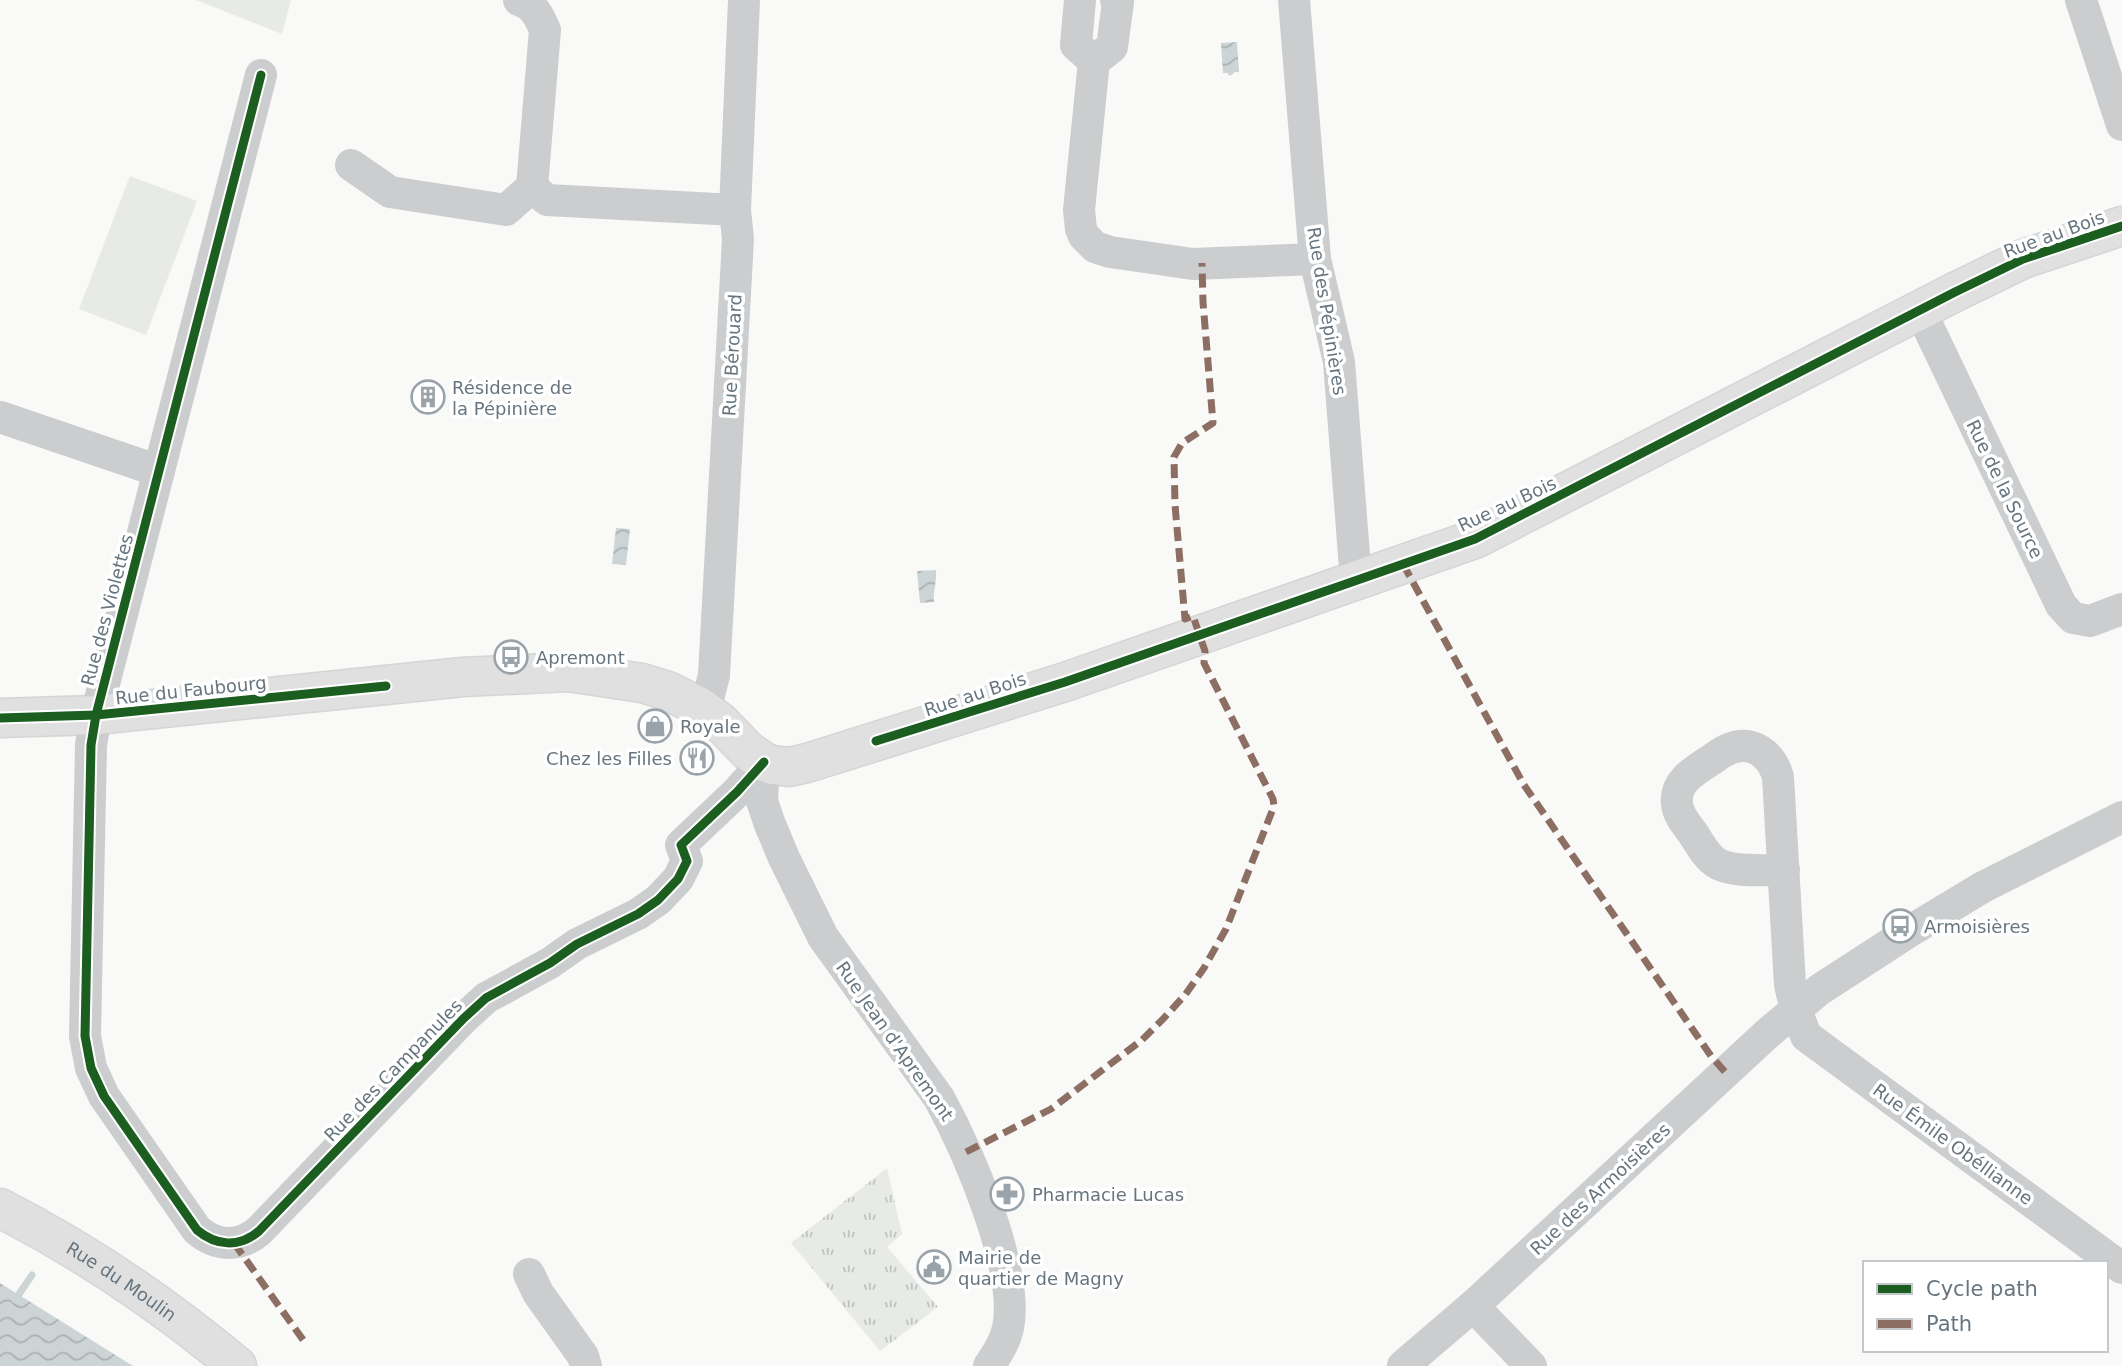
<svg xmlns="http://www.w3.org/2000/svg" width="2122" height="1366" font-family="'DejaVu Sans',sans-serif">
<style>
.green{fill:#e7eae6}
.park{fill:url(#park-tufts)}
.water{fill:url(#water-waves)}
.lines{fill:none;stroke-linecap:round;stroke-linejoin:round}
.stream{stroke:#cdd4d6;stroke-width:7}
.major-casing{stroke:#d5d5d5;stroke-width:41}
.minor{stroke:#cbcdce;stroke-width:32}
.major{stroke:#e0e0e1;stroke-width:38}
.quiet{stroke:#8d6e63;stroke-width:7;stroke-dasharray:14 7;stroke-linecap:butt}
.cycleway-casing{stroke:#fff;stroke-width:13}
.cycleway{stroke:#1b5e20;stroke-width:9}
.labels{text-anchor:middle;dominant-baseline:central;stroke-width:7;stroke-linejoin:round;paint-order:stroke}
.street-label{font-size:18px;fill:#66757f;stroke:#fff}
.poi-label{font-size:18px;fill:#66757f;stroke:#fff;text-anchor:start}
</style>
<defs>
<pattern id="park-tufts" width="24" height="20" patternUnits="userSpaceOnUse" patternTransform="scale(1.75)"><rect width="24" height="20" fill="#e7eae6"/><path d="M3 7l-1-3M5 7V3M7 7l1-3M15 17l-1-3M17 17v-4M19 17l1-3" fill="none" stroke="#bfc2c0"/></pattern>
<pattern id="water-waves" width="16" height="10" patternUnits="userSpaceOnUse" patternTransform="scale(1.75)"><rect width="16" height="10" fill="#cdd4d6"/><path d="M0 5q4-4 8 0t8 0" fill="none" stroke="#aab1b3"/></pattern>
</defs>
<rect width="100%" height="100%" fill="#f9f9f8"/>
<g class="green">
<polygon points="196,0 291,0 282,34"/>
<polygon points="130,176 197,201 146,335 79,309"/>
</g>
<polygon class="park" points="887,1168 902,1234 887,1247 938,1307 880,1351 791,1243"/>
<g class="water">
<polygon points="1237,42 1239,72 1235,72 1230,76 1227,73 1223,73 1221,43"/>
<polygon points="616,528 630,529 626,565 612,564"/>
<path d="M936,570C937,581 933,591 934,602L920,603L917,571Z"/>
<polygon points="0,1283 133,1366 0,1366"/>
</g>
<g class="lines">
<polyline class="stream" points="15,1300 32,1275"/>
<defs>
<g id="major">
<polyline points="0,718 96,715 463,677 568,672 642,683 668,691 700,707 720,722 748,751 764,762 772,765 789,767 807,763 1065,682 1475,539 1955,292 2023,259 2122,226"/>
<path id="s1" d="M0,1208C86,1252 163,1304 237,1366"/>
</g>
</defs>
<use href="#major" class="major-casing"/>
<g class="minor">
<path d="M519,0C534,5 539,16 545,30L532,187"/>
<polyline points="1080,0 1076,45 1094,61 1112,47 1118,2 1116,0"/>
<polyline points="1294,0 1315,259 1339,362 1356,581"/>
<polyline points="2081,0 2122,125"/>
<polyline points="1094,61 1079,210 1081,229 1084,236 1095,247 1110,252 1193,264 1315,259"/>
<path d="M261,75L96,715L91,745L85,1036L91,1068L104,1096L197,1230C216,1246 239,1248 259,1231L464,1018L486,998L550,963L577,944L638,914L658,900L678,879L687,861L681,845L737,792L764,762"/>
<polyline points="351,165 390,192 506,210 532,187 547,200 735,210"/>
<polyline points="1920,310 2061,605 2073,618 2090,621 2122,609"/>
<polyline points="0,417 159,471"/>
<polyline points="700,707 709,695 714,675 738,239 735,210 744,0"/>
<path d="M764,762L762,801L769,822L784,858L823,937L939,1098C967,1149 1020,1270 1008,1328C1005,1342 997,1354 989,1366"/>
<path d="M1784,870C1765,870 1730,873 1715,862C1705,855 1699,842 1692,832C1686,824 1678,815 1677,804C1674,782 1695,770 1711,760C1717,756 1723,751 1729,749C1753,739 1772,755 1778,777L1790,985L1796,1010L1806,1036L2122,1268"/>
<polyline points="529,1274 538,1293 583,1356 586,1366"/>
<polyline points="1473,1306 1531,1366"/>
<polyline points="1403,1366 1473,1306 1768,1033 1819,990 1910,931 1983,887 2122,817"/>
</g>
<use href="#major" class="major"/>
<g class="quiet">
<polyline points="1403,564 1524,785 1711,1056 1726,1073"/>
<polyline points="966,1152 1051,1109 1142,1040 1164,1018 1185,995 1204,968 1226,929 1274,806 1273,799 1204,663 1205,651 1193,616 1185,619 1175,505 1174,457 1182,443 1213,423 1203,302 1202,263"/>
<polyline points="234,1243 306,1344"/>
</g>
<defs>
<g id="cycleway">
<path d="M261,75L96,715L91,745L85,1036L91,1068L104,1096L197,1230C216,1246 239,1248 259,1231L464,1018L486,998L550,963L577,944L638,914L658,900L678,879L687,861L681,845L737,792L764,762"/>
<polyline points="0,718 96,715 386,686"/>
<polyline points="876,741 1065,682 1475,539 1955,292 2023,259 2122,226"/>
</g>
</defs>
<use href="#cycleway" class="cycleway-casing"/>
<use href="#cycleway" class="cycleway"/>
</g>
<defs>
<symbol id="building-ring" viewBox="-11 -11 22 22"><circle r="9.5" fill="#fff" stroke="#99a3a9" stroke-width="1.5"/><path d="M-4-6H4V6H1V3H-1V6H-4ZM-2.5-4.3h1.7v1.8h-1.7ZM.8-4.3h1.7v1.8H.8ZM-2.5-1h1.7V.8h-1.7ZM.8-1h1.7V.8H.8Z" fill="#99a3a9"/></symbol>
<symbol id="bus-ring" viewBox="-11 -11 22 22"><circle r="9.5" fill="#fff" stroke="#99a3a9" stroke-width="1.5"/><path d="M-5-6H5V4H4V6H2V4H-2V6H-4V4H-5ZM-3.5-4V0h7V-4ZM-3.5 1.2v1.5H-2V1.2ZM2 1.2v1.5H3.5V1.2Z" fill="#99a3a9"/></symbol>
<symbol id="shop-ring" viewBox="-11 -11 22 22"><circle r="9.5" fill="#fff" stroke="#99a3a9" stroke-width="1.5"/><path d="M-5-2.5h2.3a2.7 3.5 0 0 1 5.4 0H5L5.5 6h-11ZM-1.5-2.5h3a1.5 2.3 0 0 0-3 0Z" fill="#99a3a9"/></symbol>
<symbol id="restaurant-ring" viewBox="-11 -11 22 22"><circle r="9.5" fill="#fff" stroke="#99a3a9" stroke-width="1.5"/><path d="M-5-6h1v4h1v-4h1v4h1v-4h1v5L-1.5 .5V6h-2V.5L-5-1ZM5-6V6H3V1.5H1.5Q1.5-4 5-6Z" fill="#99a3a9"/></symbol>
<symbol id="pharmacy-ring" viewBox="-11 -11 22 22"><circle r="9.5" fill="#fff" stroke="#99a3a9" stroke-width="1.5"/><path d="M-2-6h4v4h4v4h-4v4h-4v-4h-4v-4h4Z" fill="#99a3a9"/></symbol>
<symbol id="civic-ring" viewBox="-11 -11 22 22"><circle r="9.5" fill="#fff" stroke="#99a3a9" stroke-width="1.5"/><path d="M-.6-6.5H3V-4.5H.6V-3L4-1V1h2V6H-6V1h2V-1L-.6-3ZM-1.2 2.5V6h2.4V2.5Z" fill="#99a3a9"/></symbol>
</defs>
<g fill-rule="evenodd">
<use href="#building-ring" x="409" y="378" width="38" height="38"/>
<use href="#bus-ring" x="492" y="638" width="38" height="38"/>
<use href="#shop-ring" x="636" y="707" width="38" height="38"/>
<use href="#restaurant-ring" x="678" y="739" width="38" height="38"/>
<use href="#bus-ring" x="1881" y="907" width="38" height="38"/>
<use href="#pharmacy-ring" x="988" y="1175" width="38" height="38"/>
<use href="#civic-ring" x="915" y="1248" width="38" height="38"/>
</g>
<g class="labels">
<g class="street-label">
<text transform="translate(2054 234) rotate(-20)">Rue au Bois</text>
<text transform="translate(1327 311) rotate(81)">Rue des Pépinières</text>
<text transform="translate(732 355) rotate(-87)">Rue Bérouard</text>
<text transform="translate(2005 489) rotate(64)">Rue de la Source</text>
<text transform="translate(1507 504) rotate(-25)">Rue au Bois</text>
<text transform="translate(107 610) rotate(-75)">Rue des Violettes</text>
<text transform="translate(191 690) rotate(-6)">Rue du Faubourg</text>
<text transform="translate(975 694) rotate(-18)">Rue au Bois</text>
<text transform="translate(895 1041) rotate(55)">Rue Jean d'Apremont</text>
<text transform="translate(393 1070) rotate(-46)">Rue des Campanules</text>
<text transform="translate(1953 1144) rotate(36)">Rue Émile Obéllianne</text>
<text transform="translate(1600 1189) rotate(-43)">Rue des Armoisières</text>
<text stroke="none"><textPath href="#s1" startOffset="142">Rue du Moulin</textPath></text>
</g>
<g class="poi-label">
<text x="452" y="387">Résidence de<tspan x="452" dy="21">la Pépinière</tspan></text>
<text x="536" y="657">Apremont</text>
<text x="680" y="726">Royale</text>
<text x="672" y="758" text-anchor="end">Chez les Filles</text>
<text x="1924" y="926">Armoisières</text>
<text x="1032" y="1194">Pharmacie Lucas</text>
<text x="958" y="1257">Mairie de<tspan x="958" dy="21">quartier de Magny</tspan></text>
</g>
</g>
<rect x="1863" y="1261" width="245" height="91" fill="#ffffff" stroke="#c2c8cc" stroke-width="2"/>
<rect x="1877" y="1284" width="35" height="10" fill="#1b5e20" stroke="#c2c8cc" stroke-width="2"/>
<text x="1926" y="1296" font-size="21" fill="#66757f">Cycle path</text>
<rect x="1877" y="1319" width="35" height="10" fill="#8d6e63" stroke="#c2c8cc" stroke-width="2"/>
<text x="1926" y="1331" font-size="21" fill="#66757f">Path</text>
</svg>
